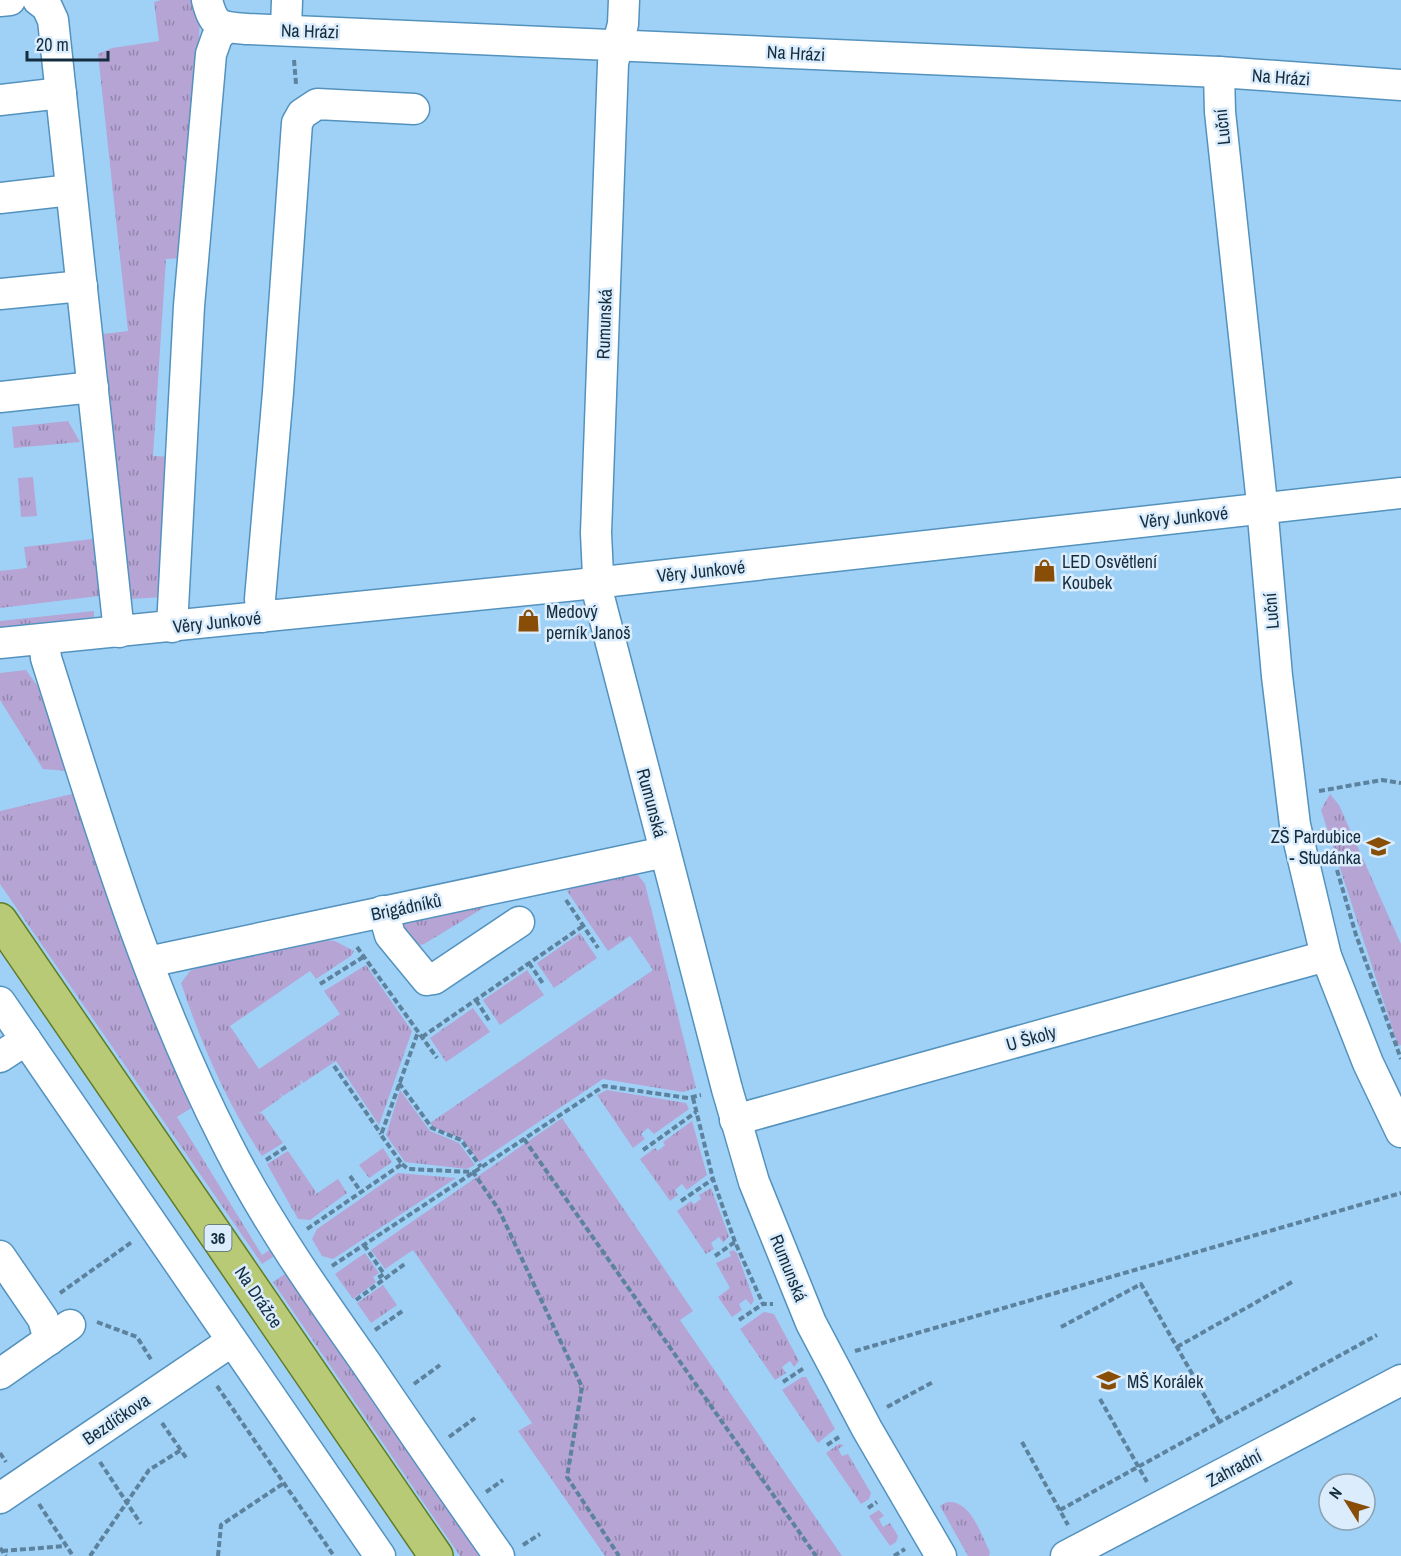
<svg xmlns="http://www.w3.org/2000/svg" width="1401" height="1556" font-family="'Archivo Narrow',sans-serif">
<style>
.grass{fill:url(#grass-tufts)}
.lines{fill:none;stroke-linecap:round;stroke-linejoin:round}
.minor-casing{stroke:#5492be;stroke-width:33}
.major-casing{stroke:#617c27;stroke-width:36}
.path{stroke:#5c829e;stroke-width:4;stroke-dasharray:6 3;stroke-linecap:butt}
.minor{stroke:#fff;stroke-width:30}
.major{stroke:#b9ca76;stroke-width:33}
.labels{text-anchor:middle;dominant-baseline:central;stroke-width:5;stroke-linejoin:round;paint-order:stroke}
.shield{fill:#dbedfc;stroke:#506778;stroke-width:1.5}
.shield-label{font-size:16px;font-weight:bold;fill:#142e40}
.street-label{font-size:18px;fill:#142e40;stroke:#dbedfc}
.poi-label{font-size:18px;fill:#142e40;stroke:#dbedfc;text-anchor:start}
</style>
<defs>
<pattern id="grass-tufts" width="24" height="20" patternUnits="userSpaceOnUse" patternTransform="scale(1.5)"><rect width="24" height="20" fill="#b5a4d4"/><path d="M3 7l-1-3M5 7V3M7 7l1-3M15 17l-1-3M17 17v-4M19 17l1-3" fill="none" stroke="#9286ad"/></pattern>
</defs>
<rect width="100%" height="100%" fill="#9fd1f6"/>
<g class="grass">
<polygon points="161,0 191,0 200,18 187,258 166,259 153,456 174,457 163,597 131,599 103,334 128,331 98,54 112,48 159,41 154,2"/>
<polygon points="68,421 80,442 14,448 12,427"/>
<polygon points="33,477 37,516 21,517 18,478"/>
<polygon points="92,539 96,541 107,595 0,608 0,571 27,568 24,547"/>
<polygon points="94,611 94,617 0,627 0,621"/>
<polygon points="26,670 42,692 68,771 43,769 0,700 0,673"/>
<polygon points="76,793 193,1107 177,1117 262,1255 271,1249 276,1255 262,1264 0,884 0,811"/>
<polygon points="1330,794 1339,805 1401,944 1401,1045 1398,1046 1321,810"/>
<polygon points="632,874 638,875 645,884 696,1088 683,1092 603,1079 479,1162 462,1139 433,1127 430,1123 653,970 630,936 608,951 567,891 571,887"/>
<polygon points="485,907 424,944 417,946 400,927 403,922"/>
<polygon points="580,933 597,958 554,988 537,963"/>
<path d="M321,940L335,941L354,951L351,956L316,979L310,971L230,1026L259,1069L340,1014L324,991L366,965L412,1031L379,1125L336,1061L303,1083L300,1079L301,1084L283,1096L280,1093L282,1097L258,1114L262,1113L283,1143L262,1156C227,1104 201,1043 181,983L190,971L206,965Z"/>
<polygon points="527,970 544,995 500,1025 483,1000"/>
<polygon points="473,1008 490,1032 446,1062 430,1038"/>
<polygon points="400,1090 430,1131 459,1143 475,1165 467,1169 405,1162 386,1135"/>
<polygon points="607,1090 686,1103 689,1109 654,1134 648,1128 641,1134 645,1139 633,1148 597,1095"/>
<polygon points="562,1118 693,1311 680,1320 842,1556 605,1556 518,1431 532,1423 413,1250 385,1269 371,1250"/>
<polygon points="692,1121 707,1175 687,1190 682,1184 675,1190 678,1195 670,1201 640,1159 655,1148 658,1151 665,1145 663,1142"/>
<polygon points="383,1148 392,1162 369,1178 359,1165"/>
<polygon points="288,1151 316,1192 313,1196 338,1179 347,1193 310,1220 298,1219 267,1164"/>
<polygon points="398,1173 456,1178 333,1259 322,1256 312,1239 317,1229"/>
<polygon points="711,1188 729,1236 723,1243 719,1237 711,1243 714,1249 706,1254 677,1211 691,1201 694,1204 701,1199 699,1195"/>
<polygon points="733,1250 737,1253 754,1300 751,1305 746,1299 739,1304 742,1310 732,1317 718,1297 730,1288 716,1263 731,1256 729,1252"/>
<polygon points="365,1253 379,1273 373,1277 376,1282 353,1299 335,1274"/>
<polygon points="286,1273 479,1556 460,1556 273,1282"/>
<polygon points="383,1285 397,1305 371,1323 357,1303"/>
<polygon points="764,1312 774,1314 799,1361 794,1367 790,1361 782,1367 786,1373 775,1380 740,1329"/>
<polygon points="802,1377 806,1377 835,1429 818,1443 782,1390"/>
<polygon points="839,1444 844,1445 838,1449 842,1456 848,1454 871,1493 869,1499 861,1504 826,1453"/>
<path d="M947,1502C971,1500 980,1533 990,1552L989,1556H968L940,1506Z"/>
<polygon points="879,1510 884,1516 879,1519 883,1527 890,1523 898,1536 896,1542 890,1546 869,1516"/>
</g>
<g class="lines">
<defs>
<g id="minor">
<polyline points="38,0 47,7 53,20 119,632"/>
<path d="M207,0C214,28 221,27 248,29L1219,72L1401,85"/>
<polyline points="624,0 623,24 613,63 596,533 599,597 727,1089 754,1182 811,1323 867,1429 941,1556"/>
<polyline points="0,1 10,0"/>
<polyline points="286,30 287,0"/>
<polyline points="1219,72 1220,112 1261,494 1277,676 1295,825 1326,956 1368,1063 1401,1132"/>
<polyline points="0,100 61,93"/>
<polyline points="0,198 71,190"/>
<polyline points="0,294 82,286"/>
<polyline points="0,397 93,387"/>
<polyline points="262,617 260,599 278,392 297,123 302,114 317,104 414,109"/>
<polyline points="172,627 189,306 211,54 217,37 226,27"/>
<path d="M44,639L46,658C98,822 148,990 227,1144C266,1221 316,1292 366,1363C410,1428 454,1492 499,1556"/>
<polyline points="0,643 576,585 1401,493"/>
<polyline points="383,911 390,935 427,980 434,979 519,922"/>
<polyline points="148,962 665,852"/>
<polyline points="0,1002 380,1556"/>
<polyline points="0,1057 26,1040"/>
<polyline points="735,1120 1326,956"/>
<polyline points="0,1256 43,1319 49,1340"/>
<polyline points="0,1374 70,1325"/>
<polyline points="0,1498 232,1341"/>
<polyline points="1066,1556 1401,1380"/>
</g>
<polyline id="major" points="0,920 436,1556"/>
</defs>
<use href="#minor" class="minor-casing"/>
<use href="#major" class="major-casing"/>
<g class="path">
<polyline points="294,60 296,84"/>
<polyline points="1319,791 1382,780 1401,783"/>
<polyline points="1337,870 1356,935 1401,1059"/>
<polyline points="566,900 598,948"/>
<polyline points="357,947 437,1058"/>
<polyline points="529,963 544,985"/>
<polyline points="320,984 365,956"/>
<polyline points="476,1000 490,1022"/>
<polyline points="422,1037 583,926"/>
<polyline points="334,1066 381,1134"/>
<polyline points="399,1083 432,1128 461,1140 481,1167"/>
<polyline points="693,1098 713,1179 735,1242 763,1304 773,1304"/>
<polyline points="524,1139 816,1556"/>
<polyline points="643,1150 696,1112"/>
<polyline points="266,1160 286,1147"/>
<polyline points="402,1164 408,1169 473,1172 499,1210 582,1387 567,1477 619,1556"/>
<polyline points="350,1176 361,1192"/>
<polyline points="681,1201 713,1179"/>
<polyline points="307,1229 402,1164 381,1135 418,1032"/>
<polyline points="364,1245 384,1274 378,1278 380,1282"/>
<polyline points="715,1256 735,1242"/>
<polyline points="332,1266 604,1086 688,1098 701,1095"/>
<polyline points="60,1293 132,1242"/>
<polyline points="356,1300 406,1263"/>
<polyline points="739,1320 763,1304"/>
<polyline points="97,1322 137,1337 152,1361"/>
<polyline points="1061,1327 1141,1284 1219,1421"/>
<polyline points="375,1330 404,1310"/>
<polyline points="1177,1347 1292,1282"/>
<polyline points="855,1351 1401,1193"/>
<polyline points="783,1382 804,1368"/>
<polyline points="414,1384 440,1365"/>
<polyline points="217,1386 334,1556"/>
<polyline points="1100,1399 1147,1482"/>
<polyline points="887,1407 933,1382"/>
<polyline points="162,1423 187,1459"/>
<polyline points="449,1437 475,1418"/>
<polyline points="1022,1442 1068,1525"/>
<polyline points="827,1445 839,1437"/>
<polyline points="0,1453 6,1462"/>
<polyline points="100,1462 141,1524"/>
<polyline points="486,1492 503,1480"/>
<polyline points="39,1504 73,1556"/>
<polyline points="868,1508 877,1502"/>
<polyline points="1060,1510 1377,1335"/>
<polyline points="523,1545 540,1534"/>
<polyline points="0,1548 6,1556"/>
<polyline points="2,1551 66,1546"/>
<polyline points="90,1556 149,1470 181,1450"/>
<polyline points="218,1556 221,1525 284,1483"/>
<polyline points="894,1556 905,1549"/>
</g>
<use href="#minor" class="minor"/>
<use href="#major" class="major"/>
</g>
<defs>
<symbol id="shop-bare" viewBox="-9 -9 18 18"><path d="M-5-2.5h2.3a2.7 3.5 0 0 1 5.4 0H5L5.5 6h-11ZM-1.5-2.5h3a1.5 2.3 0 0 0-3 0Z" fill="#884d07" stroke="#dbedfc" stroke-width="2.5" paint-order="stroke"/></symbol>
<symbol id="school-bare" viewBox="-9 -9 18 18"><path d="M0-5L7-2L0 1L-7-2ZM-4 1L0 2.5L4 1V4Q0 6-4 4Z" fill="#884d07" stroke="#dbedfc" stroke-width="2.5" paint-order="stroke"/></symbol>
</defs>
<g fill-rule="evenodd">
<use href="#shop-bare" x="1028" y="554" width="33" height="33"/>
<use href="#shop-bare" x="512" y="604" width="33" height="33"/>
<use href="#school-bare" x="1362" y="830" width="33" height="33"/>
<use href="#school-bare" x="1092" y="1364" width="33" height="33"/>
</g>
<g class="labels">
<rect class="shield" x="204.5" y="1225" width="27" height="26" rx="4.5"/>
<g class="shield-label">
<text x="218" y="1238">36</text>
</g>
<g class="street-label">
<text transform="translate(310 31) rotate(2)">Na Hrázi</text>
<text transform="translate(796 53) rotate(3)">Na Hrázi</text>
<text transform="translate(1281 77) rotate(4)">Na Hrázi</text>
<text transform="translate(1222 127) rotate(-96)">Luční</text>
<text transform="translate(604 324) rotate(-88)">Rumunská</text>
<text transform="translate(1184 517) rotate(-6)">Věry Junkové</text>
<text transform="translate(701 571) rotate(-6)">Věry Junkové</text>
<text transform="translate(1271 611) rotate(-95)">Luční</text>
<text transform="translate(217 622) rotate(-6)">Věry Junkové</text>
<text transform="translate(652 803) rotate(75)">Rumunská</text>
<text transform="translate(406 907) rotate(-12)">Brigádníků</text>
<text transform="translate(1031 1038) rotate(-16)">U Školy</text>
<text transform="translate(789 1268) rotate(68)">Rumunská</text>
<text transform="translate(259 1297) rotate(56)">Na Drážce</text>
<text transform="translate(116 1419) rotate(-34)">Bezdíčkova</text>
<text transform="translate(1234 1468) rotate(-28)">Zahradní</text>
</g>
<g class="poi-label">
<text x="1062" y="561">LED Osvětlení<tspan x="1062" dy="21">Koubek</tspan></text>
<text x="546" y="611">Medový<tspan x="546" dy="21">perník Janoš</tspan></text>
<text x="1361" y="836" text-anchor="end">ZŠ Pardubice<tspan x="1361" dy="21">- Studánka</tspan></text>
<text x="1127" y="1381">MŠ Korálek</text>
</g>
</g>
<g transform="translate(1347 1502) rotate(307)"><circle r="28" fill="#dbedfc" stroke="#8ba1b1" stroke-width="1.5"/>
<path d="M0-4.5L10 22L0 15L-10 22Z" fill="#884d07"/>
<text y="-9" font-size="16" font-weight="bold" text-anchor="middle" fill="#142e40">N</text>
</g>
<path d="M27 51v9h81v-9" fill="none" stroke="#142e40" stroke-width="3"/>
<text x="36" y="51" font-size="18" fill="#142e40" stroke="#dbedfc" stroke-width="4.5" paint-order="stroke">20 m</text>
</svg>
